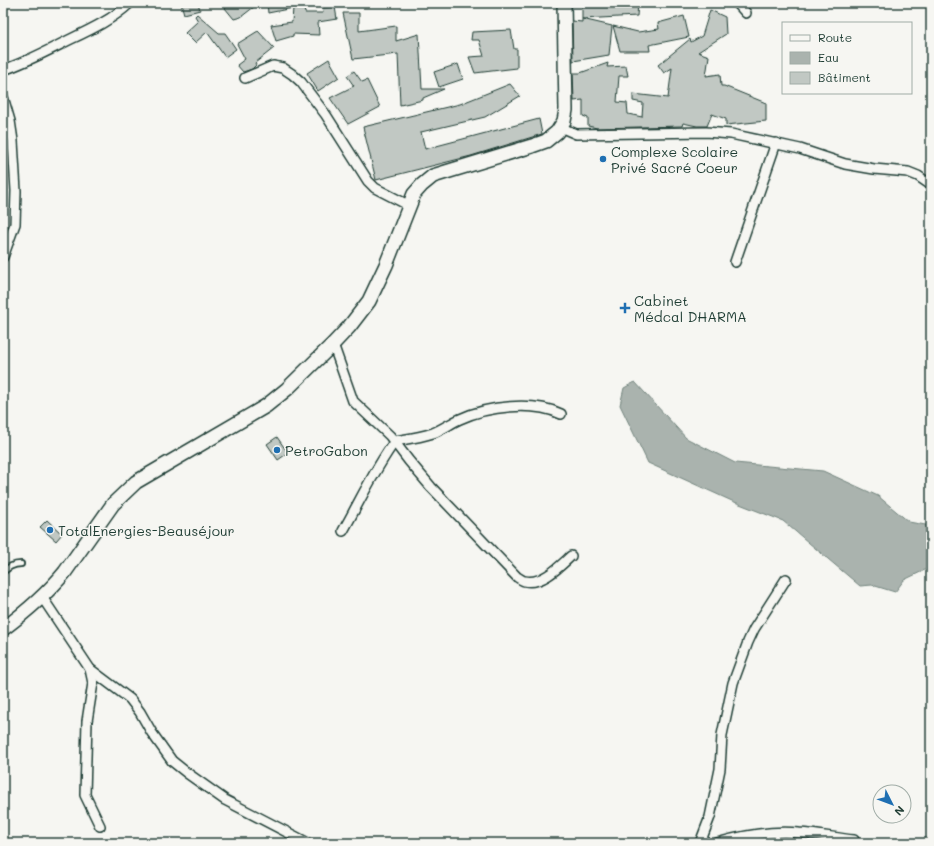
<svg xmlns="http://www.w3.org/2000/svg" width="934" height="846" font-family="Mali,sans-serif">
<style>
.water{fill:#aab3ae;stroke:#72847d}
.building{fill:#c1c8c3;stroke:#1f3d34}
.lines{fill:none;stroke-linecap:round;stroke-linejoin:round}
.lane-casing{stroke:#1f3d34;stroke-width:8}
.street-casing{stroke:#1f3d34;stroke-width:12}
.secondary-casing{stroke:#1f3d34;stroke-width:16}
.lane{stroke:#f6f6f2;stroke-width:4.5}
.street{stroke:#f6f6f2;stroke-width:9}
.secondary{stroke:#f6f6f2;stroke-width:13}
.poi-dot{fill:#1f6fb2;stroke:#f6f6f2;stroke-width:1.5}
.labels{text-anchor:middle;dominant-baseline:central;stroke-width:3;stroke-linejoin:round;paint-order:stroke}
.poi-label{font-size:14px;fill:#1f3d34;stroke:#f6f6f2;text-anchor:start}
</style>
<rect width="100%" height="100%" fill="#f6f6f2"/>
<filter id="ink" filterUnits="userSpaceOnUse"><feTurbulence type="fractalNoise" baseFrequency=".025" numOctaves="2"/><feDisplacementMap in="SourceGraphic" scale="8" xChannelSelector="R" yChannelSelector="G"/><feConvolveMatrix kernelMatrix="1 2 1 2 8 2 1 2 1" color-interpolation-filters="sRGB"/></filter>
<g filter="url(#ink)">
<polygon class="water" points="635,382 686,438 735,463 823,471 878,496 909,522 931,526 931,567 904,580 895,592 872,585 860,586 783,521 732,501 648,463 620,405 624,388"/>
<g class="building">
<polygon points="181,3 198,3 200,10 184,14"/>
<polygon points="231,3 259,3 241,17 234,19 225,8"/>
<polygon points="267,3 302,3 305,13 323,13 322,8 335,7 337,19 318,22 319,35 293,34 293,36 276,41 271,25 292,22 293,8 268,13"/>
<polygon points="582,3 638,3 637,16 582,19"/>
<polygon points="710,10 725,17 726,34 698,52 709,56 706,76 720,74 721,86 724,86 766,103 766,121 726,125 726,119 712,114 707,126 697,126 683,123 682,126 597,128 588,126 588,118 583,116 583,100 574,101 573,73 580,73 608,63 607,67 626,66 628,76 619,76 617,102 627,103 628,114 642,117 643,103 633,101 633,94 668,98 672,68 664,73 658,65 690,39 691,42 702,36"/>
<polygon points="343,13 359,13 359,31 396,26 396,41 419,34 422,89 444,89 423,98 423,100 400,105 398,54 353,59"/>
<polygon points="197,14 219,33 225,33 236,49 225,57 207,32 195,43 185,33 198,21 195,16"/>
<polygon points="684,16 689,37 649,45 650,51 620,51 613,26 638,32 659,29 658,23"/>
<polygon points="582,19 612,26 609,55 573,61 572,21 582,22"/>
<polygon points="511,30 514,49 517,49 517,68 475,73 469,57 484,56 479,40 471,40 472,32"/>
<polygon points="258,31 274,48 255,63 256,65 252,69 243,72 237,65 245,59 237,44"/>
<polygon points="329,59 339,77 318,91 307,73"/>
<polygon points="458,64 463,79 439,87 434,72"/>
<polygon points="354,71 362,82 367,80 380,107 348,124 330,98 354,86 347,76"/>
<polygon points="510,84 520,96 485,117 421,132 425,149 539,119 542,134 471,156 376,180 363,127 460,104"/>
<polygon points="277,437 288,453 278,460 267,444"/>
<polygon points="47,520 62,534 56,541 40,527"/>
</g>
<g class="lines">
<defs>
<path id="lane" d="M3,572C9,567 13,564 21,564"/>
<g id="street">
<polyline points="737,3 746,13"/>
<path d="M3,70C27,62 49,50 71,39C92,29 113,19 130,3"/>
<polyline points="245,78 273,66 283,68 292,74 301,82 326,115 368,181 375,188 408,205"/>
<polyline points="3,97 10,121 13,141 16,191 15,224 3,257"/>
<polyline points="560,127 576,134 706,132 731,134 800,149 845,164 874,169 908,172 918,176 931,185"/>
<polyline points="735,262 776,143"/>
<path d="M333,344L353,401L390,436L409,461L431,487L517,577C519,578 523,581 525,581C542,585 560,566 571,556"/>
<path d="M343,531C360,501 374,470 395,441C407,439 421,437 433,433C443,429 451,423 460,419C488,406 533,401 561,414"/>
<polyline points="42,597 90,669 130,699 140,712 152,733 172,761 187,773 225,800 308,843"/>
<polyline points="90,669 93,683 87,721 85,795 100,826"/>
<polyline points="700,843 710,817 720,769 722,735 733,683 748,642 754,629 786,579"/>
<path d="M717,843C742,836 773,830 799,833C817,834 835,838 854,840"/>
</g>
<path id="secondary" d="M3,629C26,612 47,594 65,572L113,504L136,482L266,406L287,389L333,344L349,327L369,301L386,265L414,194L422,185L433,176L446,172L532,146L546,141L557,132L564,121L566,110L564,3"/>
</defs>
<use href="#lane" class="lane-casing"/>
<use href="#street" class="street-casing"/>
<use href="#secondary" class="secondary-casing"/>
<use href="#lane" class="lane"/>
<use href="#street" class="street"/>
<use href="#secondary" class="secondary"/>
</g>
</g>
<g class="poi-dot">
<circle cx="603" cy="159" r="4"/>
<path d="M623 302h4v4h4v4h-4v4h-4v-4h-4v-4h4z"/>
<circle cx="277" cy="450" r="4"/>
<circle cx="50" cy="530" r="4"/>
</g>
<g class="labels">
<g class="poi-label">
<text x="611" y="151">Complexe Scolaire<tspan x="611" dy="16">Privé Sacré Coeur</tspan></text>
<text x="634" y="300">Cabinet<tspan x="634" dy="16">Médcal DHARMA</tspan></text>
<text x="285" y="450">PetroGabon</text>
<text x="58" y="530">TotalEnergies-Beauséjour</text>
</g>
</g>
<rect width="934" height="846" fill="none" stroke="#f6f6f2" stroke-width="16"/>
<rect x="8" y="8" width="918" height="830" fill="none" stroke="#1f3d34" stroke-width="1.5" filter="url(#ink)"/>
<rect x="782" y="22" width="130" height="72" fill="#f6f6f2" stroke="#a0aca6"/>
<rect x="790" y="35" width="20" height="6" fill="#f6f6f2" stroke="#a0aca6"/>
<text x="818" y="42" font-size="12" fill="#1f3d34">Route</text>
<rect x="790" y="52" width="20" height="12" fill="#aab3ae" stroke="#a0aca6"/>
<text x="818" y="62" font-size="12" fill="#1f3d34">Eau</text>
<rect x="790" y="72" width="20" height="12" fill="#c1c8c3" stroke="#a0aca6"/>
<text x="818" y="82" font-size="12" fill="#1f3d34">Bâtiment</text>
<g transform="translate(892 804) rotate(132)"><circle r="19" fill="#f6f6f2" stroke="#a0aca6"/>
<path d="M0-3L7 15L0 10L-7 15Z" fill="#1f6fb2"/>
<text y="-6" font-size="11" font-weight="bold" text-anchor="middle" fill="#1f3d34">N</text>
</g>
</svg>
